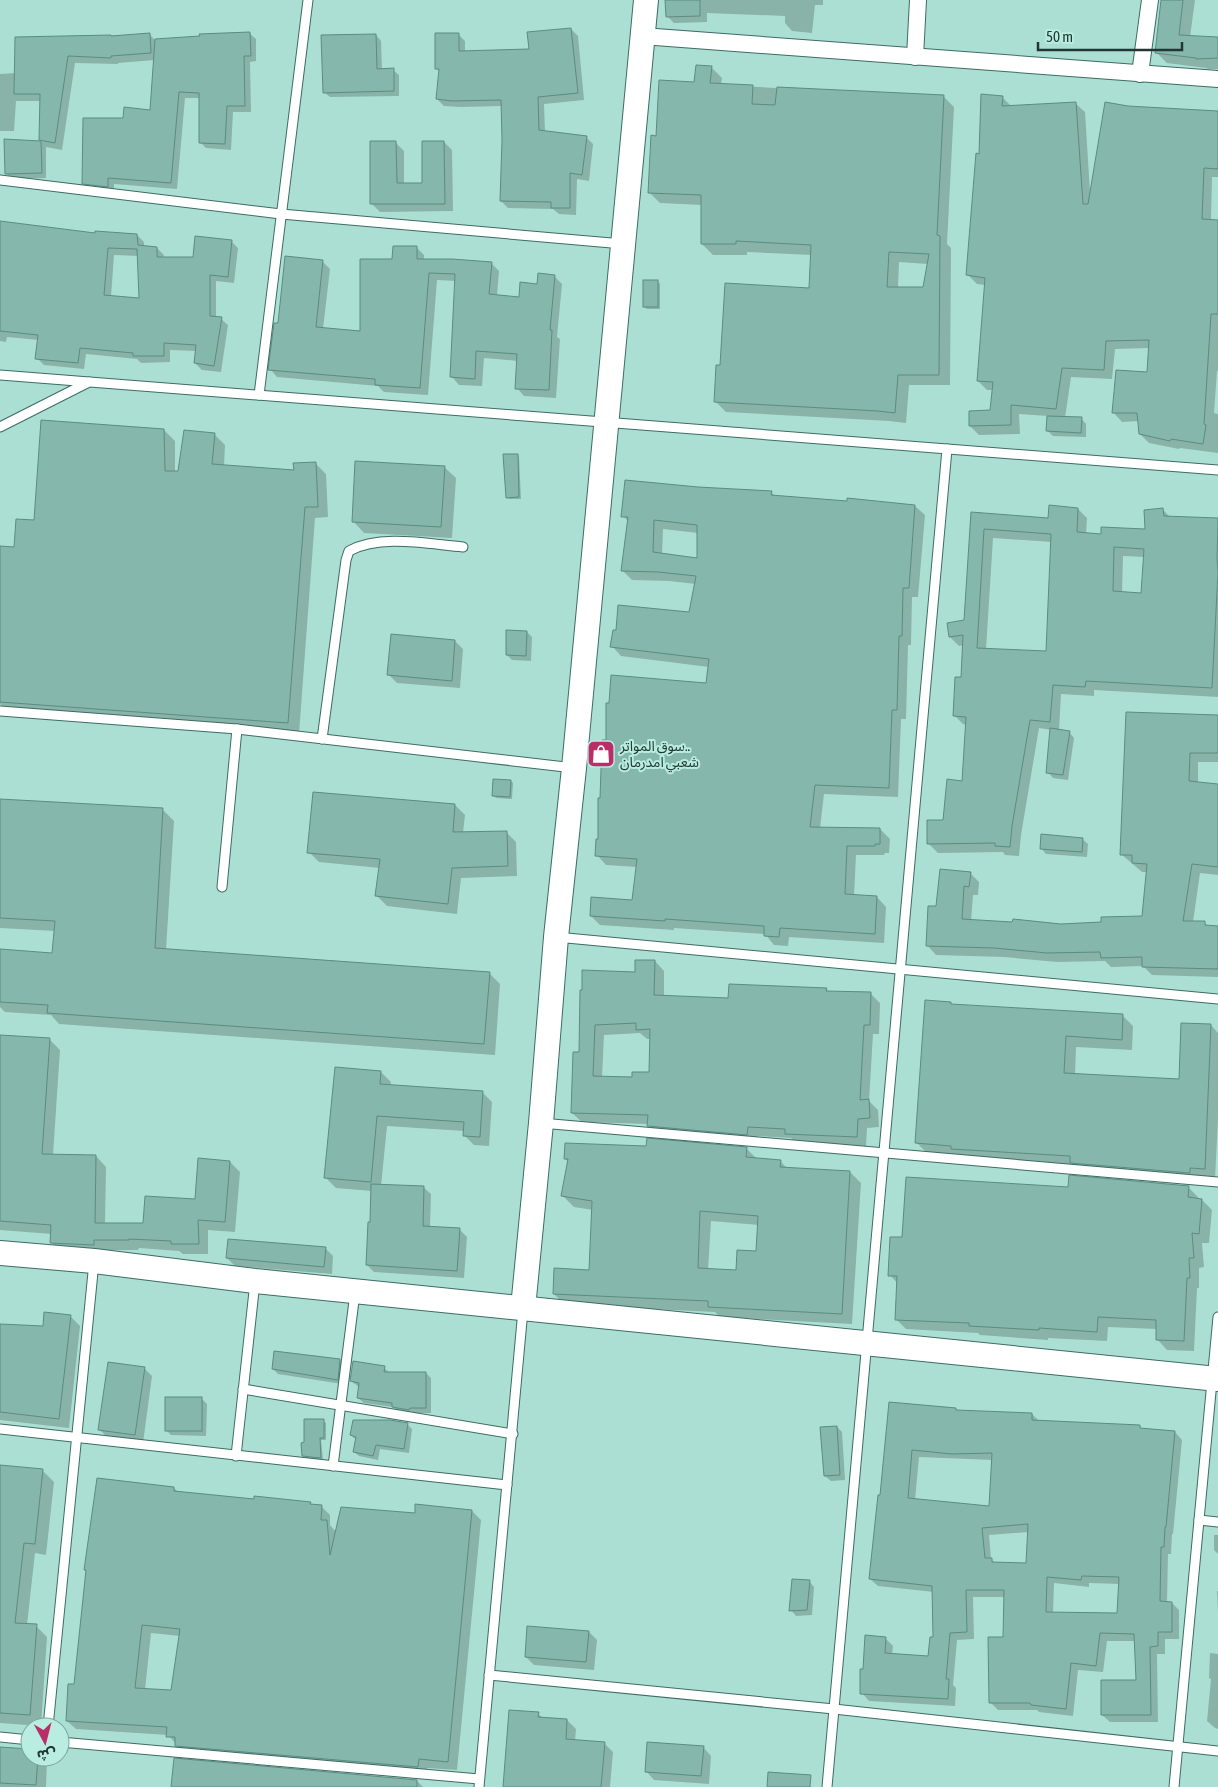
<svg xmlns="http://www.w3.org/2000/svg" width="1218" height="1787" font-family="'Asap Condensed','Noto Sans Arabic',sans-serif">
<style>
.shadow{fill:#0003;fill-rule:evenodd}
.building{fill:#85b7ac;stroke:#5b8c82;fill-rule:evenodd}
.lines{fill:none;stroke-linecap:round;stroke-linejoin:round}
.lane-casing{stroke:#3c6c63;stroke-width:11}
.street-casing{stroke:#3c6c63;stroke-width:18}
.secondary-casing{stroke:#3c6c63;stroke-width:26}
.lane{stroke:#fff;stroke-width:9}
.street{stroke:#fff;stroke-width:16}
.secondary{stroke:#fff;stroke-width:24}
.labels{text-anchor:middle;dominant-baseline:central;stroke-width:4;stroke-linejoin:round;paint-order:stroke}
.poi-label{font-size:14px;fill:#223733;stroke:#b9ede1;text-anchor:start}
</style>
<rect width="100%" height="100%" fill="#acdfd4"/>
<g class="shadow">
<polygon points="667,0 823,0 823,5 815,5 812,33 792,31 785,23 785,16 707,13 707,22 674,23 667,16"/>
<polygon points="1163,0 1195,0 1190,37 1218,38 1218,69 1208,69 1206,68 1167,63 1157,53"/>
<polygon points="571,29 578,36 584,100 544,104 545,132 586,137 593,144 589,181 577,179 576,215 559,214 553,209 508,208 501,201 503,106 460,107 444,106 437,99 440,72 436,68 458,34 465,41 465,52 530,50"/>
<polygon points="249,33 256,39 256,61 250,62 251,112 233,112 231,150 206,148 200,142 200,98 185,98 177,189 114,184 114,192 89,189 83,183 124,119 152,111 155,60 118,63 118,64 75,63 62,150 46,147 46,178 12,179 6,173 5,140 43,142 40,140 41,101 16,101 14,131 0,131 0,74 16,73 110,36 149,34 155,40"/>
<polygon points="376,35 381,41 382,70 393,70 399,75 399,96 330,97 324,92"/>
<path d="M711,67L722,78L721,85L944,97L954,107L947,244L951,248L950,385H909L906,423L889,421L726,412L715,401L721,366L810,289L812,255L747,252V255H713L702,244V205L660,203L649,192L657,137L696,83ZM899,262L928,264L924,288H898Z"/>
<polygon points="1002,97 1011,106 1075,103 1085,112 1090,192 1128,108 1218,112 1218,177 1212,177 1211,221 1218,222 1218,371 1217,371 1214,413 1218,414 1218,453 1180,448 1179,449 1149,443 1140,434 1139,421 1122,422 1113,412 1148,374 1150,348 1115,349 1112,379 1071,377 1065,418 1081,418 1086,424 1086,437 1053,436 1048,431 1048,416 1019,414 1020,434 979,435 970,426 991,412 993,390 987,390 978,381 985,285 977,284 968,275 980,155"/>
<polygon points="395,142 404,151 404,184 423,184 444,142 452,150 453,211 380,212 372,204"/>
<path d="M0,223L96,234L137,235L144,242V247L157,248L164,255L163,258H194L231,241L238,248L234,283L216,281V318L221,319L228,325L221,372L202,370L195,363L197,351L170,350V362L141,363L137,359L86,354L84,369L44,365L37,358L39,340L7,337L6,342L0,341ZM114,255L139,256L140,299L111,297Z"/>
<polygon points="416,247 424,255 424,261 491,263 499,271 497,296 520,298 538,285 554,276 562,284 557,337 560,339 556,398 524,396 517,388 518,361 484,358 482,386 459,385 452,377 456,281 437,280 428,395 384,392 378,386 277,377 270,369 280,324 322,261 330,269 323,329 361,333 394,261"/>
<polygon points="658,281 660,284 660,309 647,309 644,307"/>
<polygon points="164,430 175,441 175,473 179,473 214,434 225,445 224,466 295,472 315,463 326,474 328,517 315,518 299,734 8,712 0,704 0,547 15,548 35,522"/>
<polygon points="517,455 519,457 521,499 509,499 507,497"/>
<polygon points="444,467 456,478 452,538 364,533 353,521"/>
<path d="M698,489L771,492L776,497L915,506L925,515L918,597H912L911,645H908L906,719H901L898,797L824,794L820,828L880,829L890,839L889,853H885L884,855H856L854,896L877,897L886,907L884,943L789,937L788,946L774,945L765,934L674,928V930L600,925L591,916L634,901L637,867L606,865L597,855L608,741L708,684L709,667L621,656L612,646L690,613L696,584L669,581L632,580L622,570L629,522L623,516ZM663,529L698,533V560L662,555Z"/>
<path d="M1078,509L1087,518L1086,534L1102,535L1147,530L1163,510L1171,518L1218,520V697L1094,690V696L1061,694L1059,731L1069,732L1074,738L1068,780L1053,778L1048,772L1052,730L1039,728L1021,835L1019,856L1005,855L1003,852L938,853L928,843L944,822L963,782L967,725L963,724L954,715L962,679L964,645L959,646L950,637L966,622L972,514L1049,520ZM993,538L1052,542L1047,653L986,649ZM1123,556L1145,557L1143,594L1122,593Z"/>
<polygon points="527,632 532,637 531,661 512,660 507,655"/>
<polygon points="455,641 463,649 460,688 397,683 388,674"/>
<polygon points="1127,713 1218,716 1218,762 1198,762 1198,783 1218,785 1218,875 1200,873 1193,922 1204,922 1209,927 1218,927 1218,977 1152,975 1143,966 1111,967 1105,961 1057,962 1004,957 936,955 927,945 937,908 970,873 979,882 978,895 973,895 971,921 1061,925 1102,924 1143,917 1148,872 1142,872 1121,854"/>
<polygon points="511,781 513,783 512,799 496,798 494,796"/>
<polygon points="0,801 163,810 174,821 166,950 489,973 500,984 495,1055 59,1024 51,1015 5,1012 0,1007 0,951 54,955 55,931 0,928"/>
<polygon points="455,805 465,815 463,833 506,832 516,842 517,876 461,878 457,914 387,906 377,896 380,868 319,862 309,852"/>
<polygon points="1082,839 1088,844 1087,857 1046,854 1041,848"/>
<path d="M655,961L664,971V997L729,999L826,989L829,992L870,993L880,1003L879,1034H873L869,1101L878,1110L879,1127L867,1128L866,1146L796,1143L791,1138L757,1136V1144L658,1135L648,1124L582,1122L572,1113L580,1054L581,991L636,973ZM640,1033L647,1039H651L650,1074L633,1078L602,1077L604,1035Z"/>
<polygon points="950,1003 952,1005 1122,1015 1133,1026 1132,1050 1076,1047 1075,1075 1180,1080 1211,1025 1218,1033 1218,1119 1215,1179 928,1154 917,1143"/>
<polygon points="0,1036 50,1040 60,1050 53,1155 96,1156 106,1167 105,1225 144,1224 196,1200 230,1162 240,1172 235,1232 208,1230 208,1254 183,1254 179,1251 139,1248 138,1250 104,1250 104,1254 62,1253 52,1243 52,1234 0,1230"/>
<polygon points="381,1072 391,1082 390,1086 482,1092 492,1102 489,1146 474,1145 464,1135 464,1131 387,1126 381,1186 423,1187 431,1194 430,1227 459,1229 467,1237 464,1278 374,1272 367,1265 371,1224 372,1191 336,1188 326,1178"/>
<path d="M648,1148H746L757,1159L780,1161L787,1168L850,1172L861,1183L852,1324L720,1317L715,1312L565,1305L554,1294L590,1271L593,1210L574,1207L563,1196L569,1162L565,1159ZM711,1221L759,1225L757,1252L737,1272L708,1270Z"/>
<polygon points="1188,1187 1198,1197 1198,1199 1202,1200 1212,1210 1209,1243 1202,1243 1204,1267 1199,1268 1199,1288 1197,1288 1194,1351 1167,1350 1157,1339 1157,1329 1108,1327 1107,1341 1048,1338 1048,1340 980,1335 978,1333 906,1329 896,1319 898,1284 890,1275 903,1238 1070,1188"/>
<polygon points="325,1248 333,1256 332,1274 235,1266 227,1258"/>
<polygon points="70,1316 80,1326 69,1428 0,1420 0,1358 44,1327"/>
<polygon points="340,1360 344,1365 342,1384 278,1374 273,1369"/>
<polygon points="144,1368 152,1376 143,1443 108,1438 100,1430"/>
<polygon points="384,1368 390,1373 426,1373 431,1378 431,1413 415,1413 414,1415 398,1412 393,1407 364,1403 358,1398 359,1387 351,1381"/>
<polygon points="201,1398 207,1404 206,1436 171,1435 166,1430"/>
<path d="M890,1404L955,1409L957,1411L1032,1414L1040,1422L1139,1427L1142,1429L1175,1432L1182,1440L1173,1534H1172L1171,1554H1168L1167,1603H1172L1179,1610V1639H1165V1654H1157L1158,1722H1110L1102,1715L1137,1681L1135,1641H1107L1103,1672L1078,1670L1073,1716L1039,1712L1037,1710H998L990,1702L1004,1638L1005,1597H973L974,1639L957,1640L953,1685L956,1688L955,1706L869,1701L862,1693L864,1670L885,1638L893,1646L892,1655L929,1658L935,1639L934,1592L878,1586L870,1579L882,1496ZM919,1457L993,1460L990,1507L915,1500ZM1029,1532L1028,1564H996L991,1559L989,1535ZM1054,1583L1089,1587V1583L1120,1584L1118,1614H1053Z"/>
<polygon points="324,1421 326,1423 326,1440 321,1440 323,1460 306,1458 303,1456"/>
<polygon points="407,1424 412,1429 409,1453 380,1449 378,1460 359,1456 354,1452 356,1440 351,1435"/>
<polygon points="837,1427 842,1432 845,1480 831,1481 825,1476"/>
<polygon points="0,1466 42,1470 54,1482 46,1555 35,1553 27,1625 36,1626 47,1637 41,1726 0,1723"/>
<path d="M174,1488L179,1493L310,1503L312,1505L321,1506L330,1515V1525L336,1532L416,1515L472,1511L481,1520L457,1770L427,1768V1776L185,1754L168,1735L76,1729L67,1721L75,1686L87,1572L85,1570ZM151,1633L180,1636L173,1691L145,1690Z"/>
<polygon points="1214,1535 1218,1535 1218,1554 1214,1550"/>
<polygon points="809,1581 814,1587 812,1615 796,1616 791,1610"/>
<polygon points="1217,1591 1218,1591 1218,1613"/>
<polygon points="589,1632 597,1640 594,1670 534,1665 526,1657"/>
<polygon points="1210,1653 1218,1654 1218,1729 1215,1728 1207,1721 1211,1679 1209,1678"/>
<polygon points="538,1714 543,1718 567,1720 576,1729 575,1741 604,1743 613,1752 610,1787 504,1787"/>
<polygon points="703,1747 711,1756 709,1784 654,1780 646,1771"/>
<polygon points="0,1748 30,1750 30,1757 44,1757 47,1760 46,1787 0,1787"/>
<polygon points="417,1781 423,1787 173,1787"/>
</g>
<g class="building">
<polygon points="665,0 700,0 700,16 666,17"/>
<polygon points="1161,0 1183,0 1179,35 1218,37 1218,58 1196,59 1196,58 1155,53"/>
<polygon points="571,28 578,93 538,97 539,130 587,136 582,175 570,173 570,208 551,208 551,202 500,201 502,140 501,100 452,101 436,99 439,69 435,69 435,33 459,33 459,51 529,49 527,32"/>
<polygon points="250,32 251,56 244,56 245,106 227,106 225,144 199,143 199,93 179,92 171,183 108,178 108,187 82,184 83,118 123,118 124,107 150,110 155,39 200,36 199,34"/>
<polygon points="150,33 151,53 111,56 111,58 68,56 55,143 39,140 40,94 14,94 15,37 111,35 111,36"/>
<polygon points="376,34 377,69 394,68 394,91 323,93 321,35"/>
<path d="M696,65L712,66L710,83L753,85L752,104L775,105L777,87L944,95L937,235L940,236L939,375H898L895,413L878,411L714,402L716,365H720L725,283L809,288L811,245L736,241V244H701V195L648,193L651,135L656,136L659,80L694,82ZM889,252L929,254L923,287H887Z"/>
<polygon points="981,94 1003,96 1002,106 1076,102 1083,204 1088,204 1105,102 1128,106 1218,111 1218,169 1204,168 1202,219 1218,220 1218,314 1211,314 1204,424 1206,425 1203,444 1171,439 1170,441 1139,434 1137,413 1112,413 1116,370 1147,372 1149,340 1106,341 1104,370 1062,368 1056,409 1011,405 1011,425 969,426 969,411 990,410 993,382 977,381 985,278 966,275 976,153 979,154"/>
<polygon points="4,139 41,141 42,173 5,174"/>
<polygon points="370,141 396,141 397,183 422,183 422,141 444,141 445,204 370,204"/>
<path d="M0,221L95,233V231L137,234L138,245L157,247V257H193L195,236L232,240L228,277L210,275V316L222,317L214,366L194,363L196,345L164,343V356H133V353L80,348L78,363L35,359L38,335L0,331ZM108,248L137,249L139,298L104,295Z"/>
<polygon points="393,246 417,246 417,259 452,259 492,262 489,294 519,297 520,282 537,284 538,273 555,275 550,330 552,330 549,390 515,389 517,354 476,351 475,379 450,377 455,274 429,273 420,388 375,385 375,379 268,370 274,323 278,323 285,256 323,260 316,327 360,331 360,259 392,259"/>
<rect x="643" y="280" width="15" height="27"/>
<polygon points="1047,416 1082,417 1081,433 1046,431"/>
<polygon points="41,420 164,429 165,471 178,471 184,430 215,433 212,464 294,470 293,463 316,462 318,507 305,507 288,723 0,702 0,546 14,547 16,519 34,520"/>
<polygon points="503,454 518,454 519,497 506,498"/>
<polygon points="355,461 445,466 441,527 352,522"/>
<path d="M625,480L698,487L772,491L771,495L847,501V498L915,505L909,588H903L902,636H899L897,710H892L889,788L815,785L810,827L880,828V844H875V846H847L845,894L877,896L875,934L780,928L779,937L764,936V926L665,919V921L590,916L591,897L632,900L637,859L595,856L596,839H598V798H600L602,740H606V703H609L611,675L706,683L709,659L610,647L613,630H616L618,605L689,612L696,576L658,572L621,571L628,517H621ZM654,520L697,525V558L653,552Z"/>
<path d="M1049,505L1078,508L1077,532L1101,534V527L1145,529L1144,510L1163,508L1164,516L1218,518L1217,560L1218,572L1212,688L1086,681L1085,687L1053,685L1050,722L1030,720L1012,826L1010,847L995,846V843L927,844V820H943L947,779L962,781L966,717L953,716L955,677H961L963,635L949,637L947,623L964,620L971,512L1048,518ZM984,529L1051,534L1046,651L977,648ZM1114,547L1144,549L1141,593L1113,591Z"/>
<polygon points="506,630 527,631 526,656 506,655"/>
<polygon points="391,634 455,640 452,681 387,675"/>
<polygon points="1126,712 1218,715 1218,753 1190,753 1189,781 1218,784 1218,867 1192,864 1183,921 1205,921 1205,925 1218,926 1218,969 1142,967 1142,957 1101,958 1100,952 1047,953 994,948 926,946 928,906 936,906 940,869 971,872 969,887 964,886 962,919 1012,922 1013,919 1061,924 1101,922 1101,917 1142,916 1147,864 1132,863 1132,855 1120,855"/>
<polygon points="1050,728 1070,731 1063,775 1046,773"/>
<polygon points="493,779 511,780 510,797 492,796"/>
<polygon points="313,792 455,804 453,832 507,831 508,866 452,868 448,904 375,896 380,859 307,853"/>
<polygon points="0,799 163,808 155,948 490,972 484,1044 47,1013 48,1005 0,1002 0,949 52,953 55,921 0,918"/>
<polygon points="1041,834 1083,838 1082,852 1040,849"/>
<path d="M635,960H655L654,995L728,998L729,984L827,988L826,991L871,992L870,1025H864L860,1100L869,1099L870,1118L858,1119L857,1137L785,1134V1129L748,1127L747,1135L647,1126L648,1115L571,1113L573,1052H579L580,990H582V970L635,972ZM636,1023V1030L650,1029L649,1072H632V1077L593,1076L595,1025Z"/>
<polygon points="925,1000 951,1002 951,1004 1123,1014 1122,1040 1066,1036 1064,1073 1179,1079 1181,1023 1211,1024 1205,1169 1190,1168 1190,1173 1070,1163 1070,1156 951,1149 951,1146 915,1143"/>
<polygon points="0,1035 50,1038 42,1154 96,1155 95,1223 143,1223 145,1196 195,1199 198,1158 230,1161 225,1222 198,1220 199,1244 171,1244 171,1241 129,1239 129,1240 94,1240 94,1245 50,1243 51,1225 0,1221"/>
<polygon points="335,1067 381,1071 380,1084 483,1091 480,1137 463,1136 464,1122 377,1116 371,1182 324,1178"/>
<path d="M647,1138L747,1147L746,1157L781,1160L780,1167L850,1171L842,1314L708,1307V1301L553,1294L554,1268L589,1270L592,1201L561,1196L568,1159H564L565,1143L646,1146ZM700,1211L758,1216L756,1251L737,1250L736,1270L698,1268Z"/>
<polygon points="1069,1175 1189,1186 1188,1197 1202,1199 1199,1234 1192,1233 1194,1258 1189,1258 1190,1278 1187,1278 1184,1341 1156,1340 1156,1320 1098,1317 1097,1332 1039,1328 1039,1330 969,1326 969,1323 895,1320 897,1276 888,1276 890,1237 902,1237 906,1177 1068,1187"/>
<polygon points="371,1184 424,1186 423,1226 460,1228 457,1271 366,1265 368,1222 370,1222"/>
<polygon points="228,1239 326,1247 324,1267 226,1258"/>
<polygon points="44,1312 71,1315 59,1419 0,1412 0,1324 43,1326"/>
<polygon points="274,1351 340,1359 338,1380 272,1369"/>
<polygon points="353,1361 385,1366 384,1372 426,1372 426,1408 410,1408 409,1410 392,1407 392,1403 357,1398 359,1383 350,1381"/>
<polygon points="108,1362 145,1367 135,1435 98,1430"/>
<rect x="165" y="1397" width="37" height="34"/>
<path d="M889,1402L956,1408V1410L1032,1413V1420L1140,1425V1428L1175,1431L1166,1527H1165L1164,1547H1161L1160,1601L1172,1602V1632H1158V1646L1150,1647L1151,1715H1101V1680H1136L1134,1634L1100,1633L1096,1666L1071,1663L1066,1709L1031,1705L1030,1703H989L988,1637H1003L1004,1590H966L967,1632L950,1633L946,1679H949L948,1699L860,1694V1669H863L865,1635L886,1637L885,1653L928,1656L930,1637H933L932,1586L869,1579L878,1495H880ZM912,1450L952,1454L992,1453L989,1506L908,1498ZM1028,1524L1026,1563L992,1562V1558H985L982,1528ZM1082,1576L1119,1577L1117,1613L1046,1612L1047,1577L1081,1580Z"/>
<polygon points="304,1419 324,1419 324,1438 320,1438 321,1458 302,1456 301,1443 304,1442"/>
<polygon points="353,1420 390,1420 408,1423 404,1449 376,1445 373,1456 353,1452 356,1437 350,1435"/>
<polygon points="837,1426 840,1475 824,1476 820,1427"/>
<polygon points="0,1465 43,1469 35,1544 24,1543 15,1623 37,1624 30,1715 0,1713"/>
<path d="M97,1478L174,1487V1491L254,1499V1496L311,1502L310,1504L322,1505L321,1520H327L330,1555L341,1507L415,1513V1504L472,1510L448,1762L419,1759L418,1767L175,1746V1737H166L167,1727L66,1721L68,1684H74L86,1570H84ZM142,1625L180,1629L171,1690L135,1688Z"/>
<polygon points="792,1579 810,1580 807,1610 789,1611"/>
<polygon points="527,1626 589,1631 586,1662 525,1657"/>
<polygon points="509,1710 539,1712 538,1717 567,1719 566,1739 605,1742 601,1787 503,1787"/>
<polygon points="647,1742 704,1746 701,1776 645,1772"/>
<polygon points="0,1747 30,1749 30,1757 38,1757 36,1785 0,1783"/>
<polygon points="174,1758 417,1780 417,1787 171,1787"/>
<polygon points="768,1772 811,1775 810,1787 767,1787"/>
</g>
<g class="lines">
<defs>
<g id="lane">
<polyline points="0,180 281,214 623,244"/>
<polyline points="0,375 1218,470"/>
<polyline points="259,395 308,0"/>
<polyline points="0,427 89,382"/>
<polyline points="0,711 237,729 574,768"/>
<path d="M322,739L346,560L349,551C381,534 427,544 463,547"/>
<polyline points="222,887 237,729"/>
<polyline points="556,937 1218,999"/>
<polyline points="541,1123 1218,1182"/>
<polyline points="243,1389 513,1434"/>
<polyline points="0,1429 507,1485"/>
<polyline points="236,1456 255,1282"/>
<polyline points="333,1466 355,1293"/>
<polyline points="1199,1520 1218,1522"/>
<polyline points="489,1675 834,1709 1218,1751"/>
<polyline points="48,1727 94,1262"/>
<polyline points="0,1737 30,1740"/>
<polyline points="60,1742 479,1779"/>
<polyline points="479,1787 523,1310"/>
<polyline points="827,1787 947,449"/>
<polyline points="1174,1787 1218,1317"/>
</g>
<g id="street">
<polyline points="642,36 1218,79"/>
<polyline points="915,57 918,0"/>
<polyline points="1140,74 1150,0"/>
</g>
<g id="secondary">
<polyline points="0,1253 94,1261 255,1281 1218,1379"/>
<polyline points="523,1308 541,1123 556,937 574,768 646,0"/>
</g>
</defs>
<use href="#lane" class="lane-casing"/>
<use href="#street" class="street-casing"/>
<use href="#secondary" class="secondary-casing"/>
<use href="#lane" class="lane"/>
<use href="#street" class="street"/>
<use href="#secondary" class="secondary"/>
</g>
<defs>
<symbol id="shop-square" viewBox="-11 -11 22 22"><rect x="-9" y="-9" width="18" height="18" rx="4" fill="#b92e68" stroke="#b9ede1"/><path d="M-5-2.5h2.3a2.7 3.5 0 0 1 5.4 0H5L5.5 6h-11ZM-1.5-2.5h3a1.5 2.3 0 0 0-3 0Z" fill="#fff"/></symbol>
</defs>
<g fill-rule="evenodd">
<use href="#shop-square" x="585" y="738" width="32" height="32"/>
</g>
<g class="labels">
<g class="poi-label">
<text x="620" y="746">سوق المواتر..<tspan x="620" dy="16">شعبي امدرمان</tspan></text>
</g>
</g>
<g transform="translate(45 1742) rotate(173)"><circle r="24" fill="#b9ede1" stroke="#7da49b"/>
<path d="M0-4L9 19L0 12L-9 19Z" fill="#b92e68"/>
<text y="-8" font-size="14" font-weight="bold" text-anchor="middle" fill="#223733">ش</text>
</g>
<path d="M1038 42v8h144v-8" fill="none" stroke="#223733" stroke-width="2.5"/>
<text x="1046" y="42" font-size="15" fill="#223733" stroke="#b9ede1" stroke-width="4" paint-order="stroke">50 m</text>
</svg>
